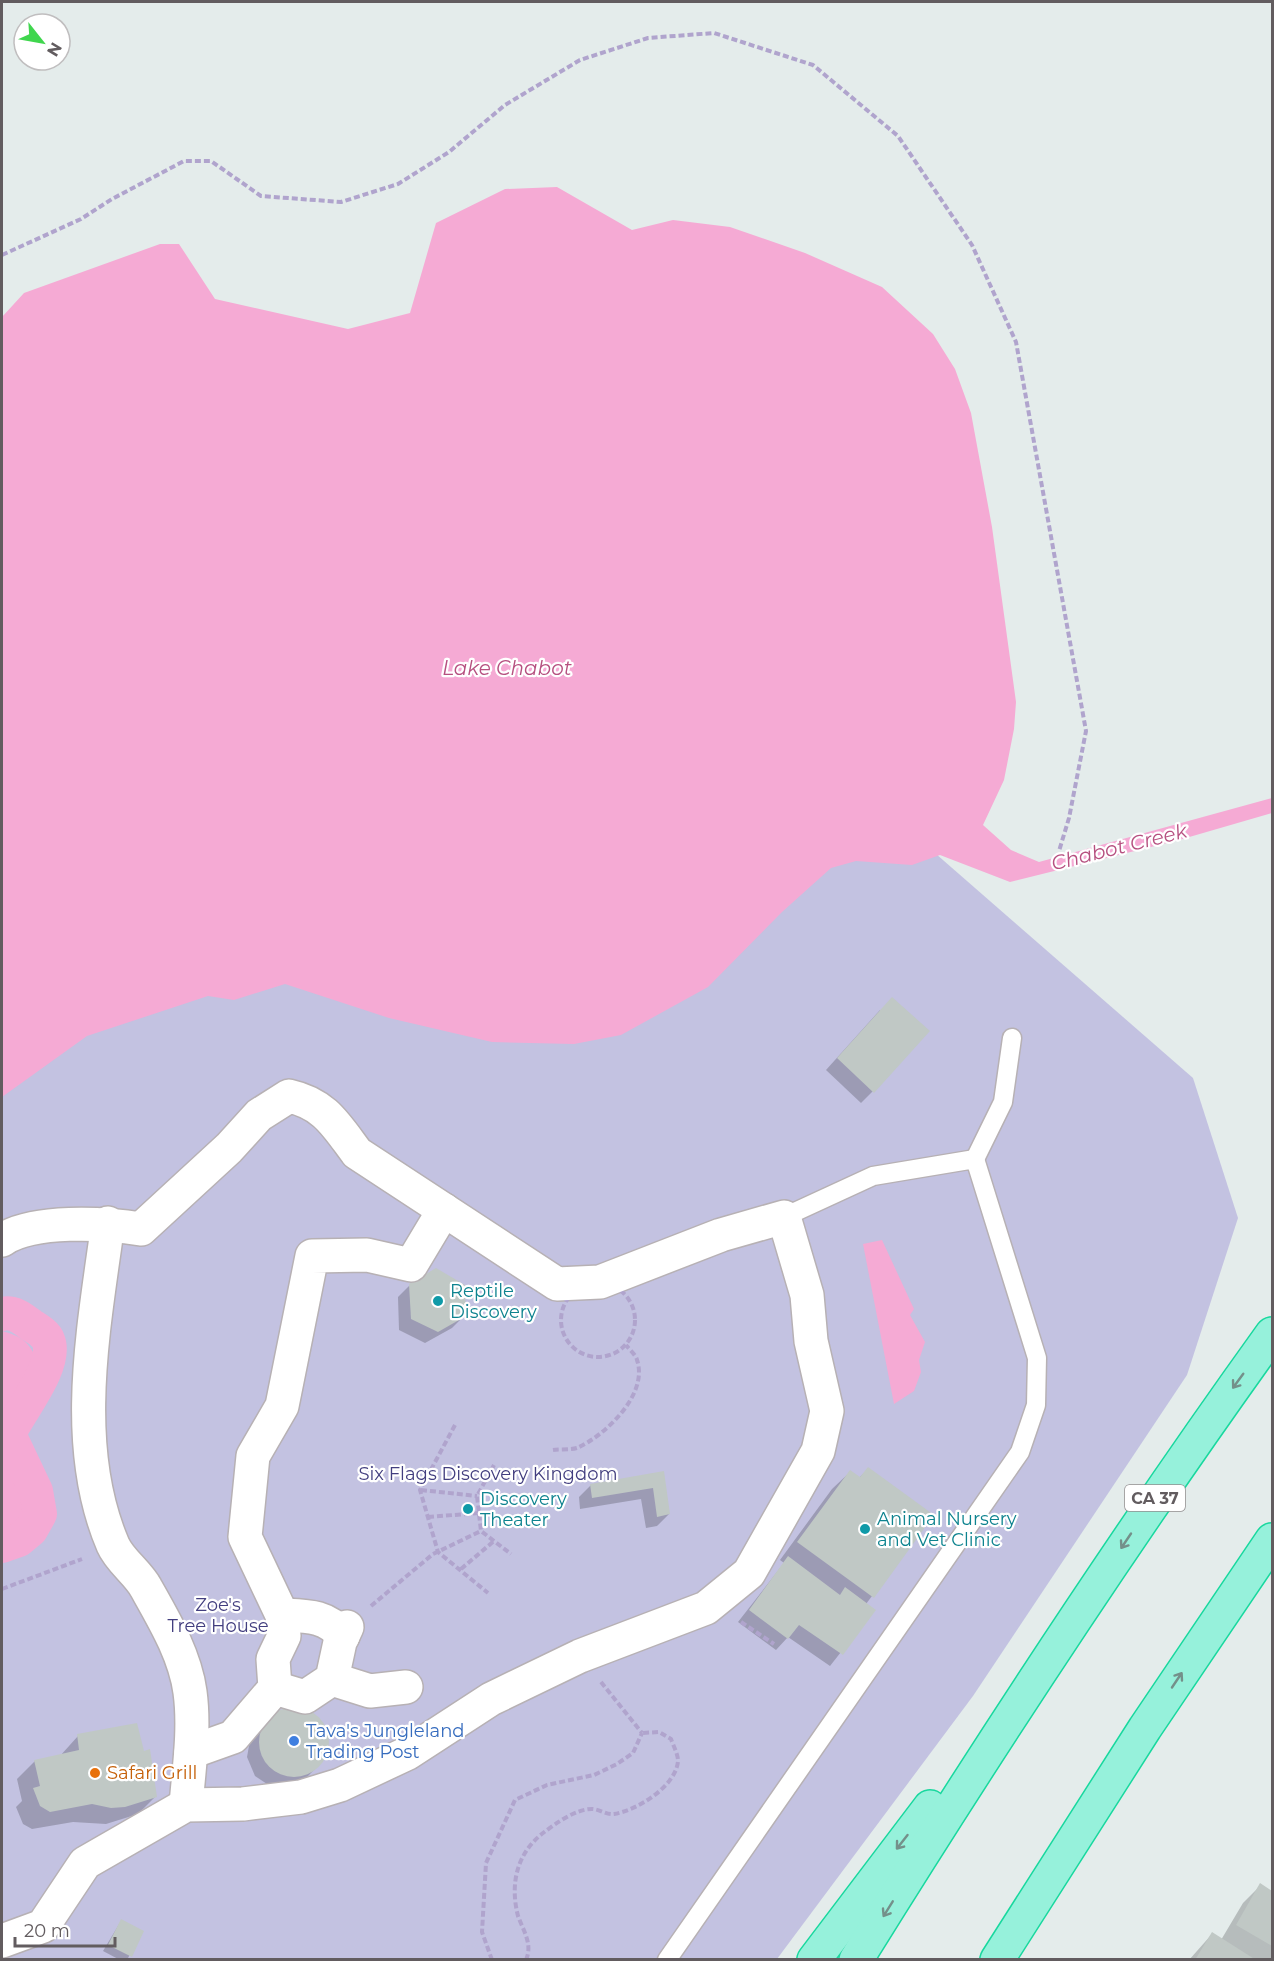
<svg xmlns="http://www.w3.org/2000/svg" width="1274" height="1961" font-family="Montserrat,sans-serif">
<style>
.green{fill:#c3c2e1}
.water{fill:#f5aad4}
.shadow{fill:#0003}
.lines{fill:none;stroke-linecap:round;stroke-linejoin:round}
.canal{stroke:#f5aad4;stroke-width:34}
.building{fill:#c0c8c5}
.lane-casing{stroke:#b7b1b4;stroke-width:21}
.street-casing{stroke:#b7b1b4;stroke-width:36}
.highway-casing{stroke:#18d89e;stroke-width:36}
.path{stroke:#b0a4cd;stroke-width:4;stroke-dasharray:6 3;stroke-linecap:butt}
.lane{stroke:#fff;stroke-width:18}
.street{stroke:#fff;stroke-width:33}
.highway{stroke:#96f1db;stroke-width:33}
.oneway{stroke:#74908a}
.culture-dot{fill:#0f9aa8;stroke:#fff;stroke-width:2}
.shop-dot{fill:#3f7fe0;stroke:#fff;stroke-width:2}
.food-dot{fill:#e8710a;stroke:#fff;stroke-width:2}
.labels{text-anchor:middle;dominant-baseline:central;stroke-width:4.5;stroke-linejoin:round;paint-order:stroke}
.shield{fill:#fff;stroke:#918d8f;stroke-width:1.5}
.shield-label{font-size:16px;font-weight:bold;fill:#625c5f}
.culture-label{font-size:18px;fill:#0d838f;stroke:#fff;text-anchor:start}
.park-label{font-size:18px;fill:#423e7f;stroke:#fff}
.shop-label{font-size:18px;fill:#366cbe;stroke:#fff;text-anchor:start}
.food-label{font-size:18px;fill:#c56008;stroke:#fff;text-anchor:start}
.water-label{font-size:20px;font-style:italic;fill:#b65080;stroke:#fff}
</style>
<rect width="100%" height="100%" fill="#e4eceb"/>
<polygon class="green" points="912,833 1193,1078 1238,1218 1187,1375 973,1696 777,1959 2,1960 2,1033 760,848"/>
<g class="water">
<polygon points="557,187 632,230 673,220 730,227 805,253 882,287 933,334 955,369 971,413 992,527 1016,702 1014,729 1004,780 983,825 1011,850 1039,862 1272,798 1272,813 1179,840 1010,882 940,855 912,865 856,861 831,868 782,912 708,987 621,1035 574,1044 492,1042 389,1018 285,984 234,1000 208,996 87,1036 2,1097 2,317 24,293 160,244 179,244 215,299 348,329 410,313 436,223 505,189"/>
<polygon points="882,1240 914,1309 910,1315 925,1342 919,1360 921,1372 914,1391 894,1404 863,1244"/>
<path d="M2,1331C21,1336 30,1342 37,1361C30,1380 5,1412 4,1428C4,1436 4,1448 6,1456C12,1476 35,1499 22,1522C19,1528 10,1532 4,1537L2,1536Z"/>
</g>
<g class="shadow">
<polygon points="880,1010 873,1091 861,1103 826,1070"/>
<polygon points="410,1285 464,1316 452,1328 425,1343 399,1330 398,1297"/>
<polygon points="868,1469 932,1516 866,1604 874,1610 830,1666 788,1637 776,1650 738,1622 784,1563 780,1560 832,1489 850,1472 859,1478"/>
<polygon points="663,1473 669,1514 657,1526 646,1528 641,1499 580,1509 579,1497 591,1485"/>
<polygon points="284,1710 307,1711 323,1726 327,1749 316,1768 303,1781 273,1788 255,1776 247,1757 249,1746 253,1736 274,1715"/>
<polygon points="78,1736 156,1796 138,1814 106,1824 73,1822 32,1829 23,1824 16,1807 22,1801 17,1779 35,1761 60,1756"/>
<polygon points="1261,1885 1272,1892 1272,1960 1189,1960 1212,1934 1221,1940 1243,1903"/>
<polygon points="121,1921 142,1931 127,1960 120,1960 103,1951"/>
</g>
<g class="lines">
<path class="canal" d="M2,1314C13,1311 22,1318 31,1325C37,1329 46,1334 48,1340C59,1364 19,1412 9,1434L36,1491L40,1514L31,1530L19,1540L2,1546"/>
</g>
<g class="building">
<polygon points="892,997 930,1031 874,1093 837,1058"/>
<polygon points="436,1268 465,1285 466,1316 438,1332 411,1319 409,1284"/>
<polygon points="868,1467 934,1515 874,1598 797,1542 850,1470 860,1477"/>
<polygon points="664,1471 670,1514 657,1517 653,1488 592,1498 590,1484"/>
<polygon points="788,1556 840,1595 845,1587 876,1610 843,1655 799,1625 788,1639 749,1610"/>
<circle cx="294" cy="1742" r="35"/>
<polygon points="137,1723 144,1751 150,1749 157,1797 125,1807 111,1808 92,1804 50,1812 40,1806 33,1788 40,1786 34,1760 79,1750 77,1734"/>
<polygon points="1260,1883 1272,1891 1272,1946 1236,1925"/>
<polygon points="121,1919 144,1931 132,1957 108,1945"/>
<polygon points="1212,1932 1256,1960 1195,1960"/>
</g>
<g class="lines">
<defs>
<g id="lane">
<polyline points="975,1159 1003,1102 1012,1038"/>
<polyline points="667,1960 1020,1452 1036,1405 1037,1358 975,1159 873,1176 784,1217"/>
</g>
<g id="street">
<path d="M108,1223C94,1327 70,1445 113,1545C120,1561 138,1573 146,1588C164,1620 185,1655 190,1692C195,1729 189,1768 186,1805"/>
<path d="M2,1240C33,1219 104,1223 141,1229L229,1148L259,1115L289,1096C325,1104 336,1125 357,1153L557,1284L600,1282L721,1235L784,1217L807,1295L811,1341L827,1411L818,1451L749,1573L706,1608L580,1656L491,1699L408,1753L340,1785L301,1797L243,1804L186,1805L85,1863L43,1926L2,1941"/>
<path d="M282,1615C306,1616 327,1615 343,1636"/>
<polyline points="332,1679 370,1691 406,1687"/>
<polyline points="275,1688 305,1697 332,1679 340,1642 347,1627"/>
<polyline points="191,1752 233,1737 275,1688 273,1659 284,1636 282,1615 245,1537 253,1456 282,1406 312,1256 367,1255 411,1265 444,1210"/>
</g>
<g id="highway">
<polyline points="814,1960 930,1807"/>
<path d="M856,1960C989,1746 1126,1537 1272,1334"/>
<polyline points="997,1960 1145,1728 1272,1540"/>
</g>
</defs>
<use href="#lane" class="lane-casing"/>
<use href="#street" class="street-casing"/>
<use href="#highway" class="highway-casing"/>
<g class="path">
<polyline points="2,255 81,219 112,199 184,161 211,161 261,196 341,202 398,184 449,152 505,105 580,60 648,38 714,33 813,65 898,136 972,245 1016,342 1086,731 1069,818 1059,851"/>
<circle cx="598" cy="1320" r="37"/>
<polyline points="455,1425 420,1490 438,1552 488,1593"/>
<path d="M553,1450C560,1449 570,1450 577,1448C604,1436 649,1395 637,1360C636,1355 629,1349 626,1345"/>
<polyline points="494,1465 477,1496 481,1531 511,1554"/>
<polyline points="421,1490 477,1496"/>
<polyline points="428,1517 479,1513"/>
<polyline points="461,1569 494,1541"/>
<polyline points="2,1589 82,1559"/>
<polyline points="371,1606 433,1554 481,1531"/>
<polyline points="741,1622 774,1644"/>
<polyline points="601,1682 642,1733"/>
<polyline points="492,1960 482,1932 486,1863 515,1800 547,1785 594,1775 617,1764 633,1753 642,1733"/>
<path d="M526,1960C533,1944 523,1930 518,1916C510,1885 516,1854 543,1833C555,1824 575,1809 592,1809C599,1809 607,1815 614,1814C638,1810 676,1786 678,1761C678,1754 673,1745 671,1739L659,1732L642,1733"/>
</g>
<use href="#lane" class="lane"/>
<use href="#street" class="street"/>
<use href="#highway" class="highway"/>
</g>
<defs><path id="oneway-shaft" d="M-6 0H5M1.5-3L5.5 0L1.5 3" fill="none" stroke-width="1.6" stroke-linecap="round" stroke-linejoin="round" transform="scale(1.5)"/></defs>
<g class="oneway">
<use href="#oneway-shaft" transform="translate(1238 1381) rotate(126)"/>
<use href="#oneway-shaft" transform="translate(1126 1541) rotate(124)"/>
<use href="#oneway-shaft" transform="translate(1177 1680) rotate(-56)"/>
<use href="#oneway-shaft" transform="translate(902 1842) rotate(128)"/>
<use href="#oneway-shaft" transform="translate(888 1909) rotate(122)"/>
</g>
<g class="culture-dot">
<circle cx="438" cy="1301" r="6"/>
<circle cx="468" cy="1509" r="6"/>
<circle cx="865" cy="1529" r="6"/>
</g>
<circle class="shop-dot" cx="294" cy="1741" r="6"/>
<circle class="food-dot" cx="95" cy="1773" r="6"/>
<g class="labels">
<rect class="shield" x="1125" y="1485" width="60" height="26" rx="4.5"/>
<g class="shield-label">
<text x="1155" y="1498">CA 37</text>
</g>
<g class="culture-label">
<text x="450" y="1291">Reptile<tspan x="450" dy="21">Discovery</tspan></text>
<text x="480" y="1499">Discovery<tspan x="480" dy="21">Theater</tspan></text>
<text x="877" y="1519">Animal Nursery<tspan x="877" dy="21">and Vet Clinic</tspan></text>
</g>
<g class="park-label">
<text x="488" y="1474">Six Flags Discovery Kingdom</text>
<text x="218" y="1605">Zoe's<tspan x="218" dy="21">Tree House</tspan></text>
</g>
<g class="shop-label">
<text x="306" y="1731">Tava's Jungleland<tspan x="306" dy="21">Trading Post</tspan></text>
</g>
<g class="food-label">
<text x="107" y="1773">Safari Grill</text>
</g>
<g class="water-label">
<text x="507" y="668">Lake Chabot</text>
<text transform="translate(1119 847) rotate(-14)">Chabot Creek</text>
</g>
</g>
<rect width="1274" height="1961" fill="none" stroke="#625c5f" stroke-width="6"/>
<g transform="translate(42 42) rotate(121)"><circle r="28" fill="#ffffff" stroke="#c0bebf" stroke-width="1.5"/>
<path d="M0-4.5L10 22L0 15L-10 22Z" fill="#40d64e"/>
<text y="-9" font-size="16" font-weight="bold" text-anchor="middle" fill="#625c5f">N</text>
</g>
<path d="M15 1937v9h100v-9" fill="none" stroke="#625c5f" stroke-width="3"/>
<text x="24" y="1937" font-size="18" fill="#625c5f" stroke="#ffffff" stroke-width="4.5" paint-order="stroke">20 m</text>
</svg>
